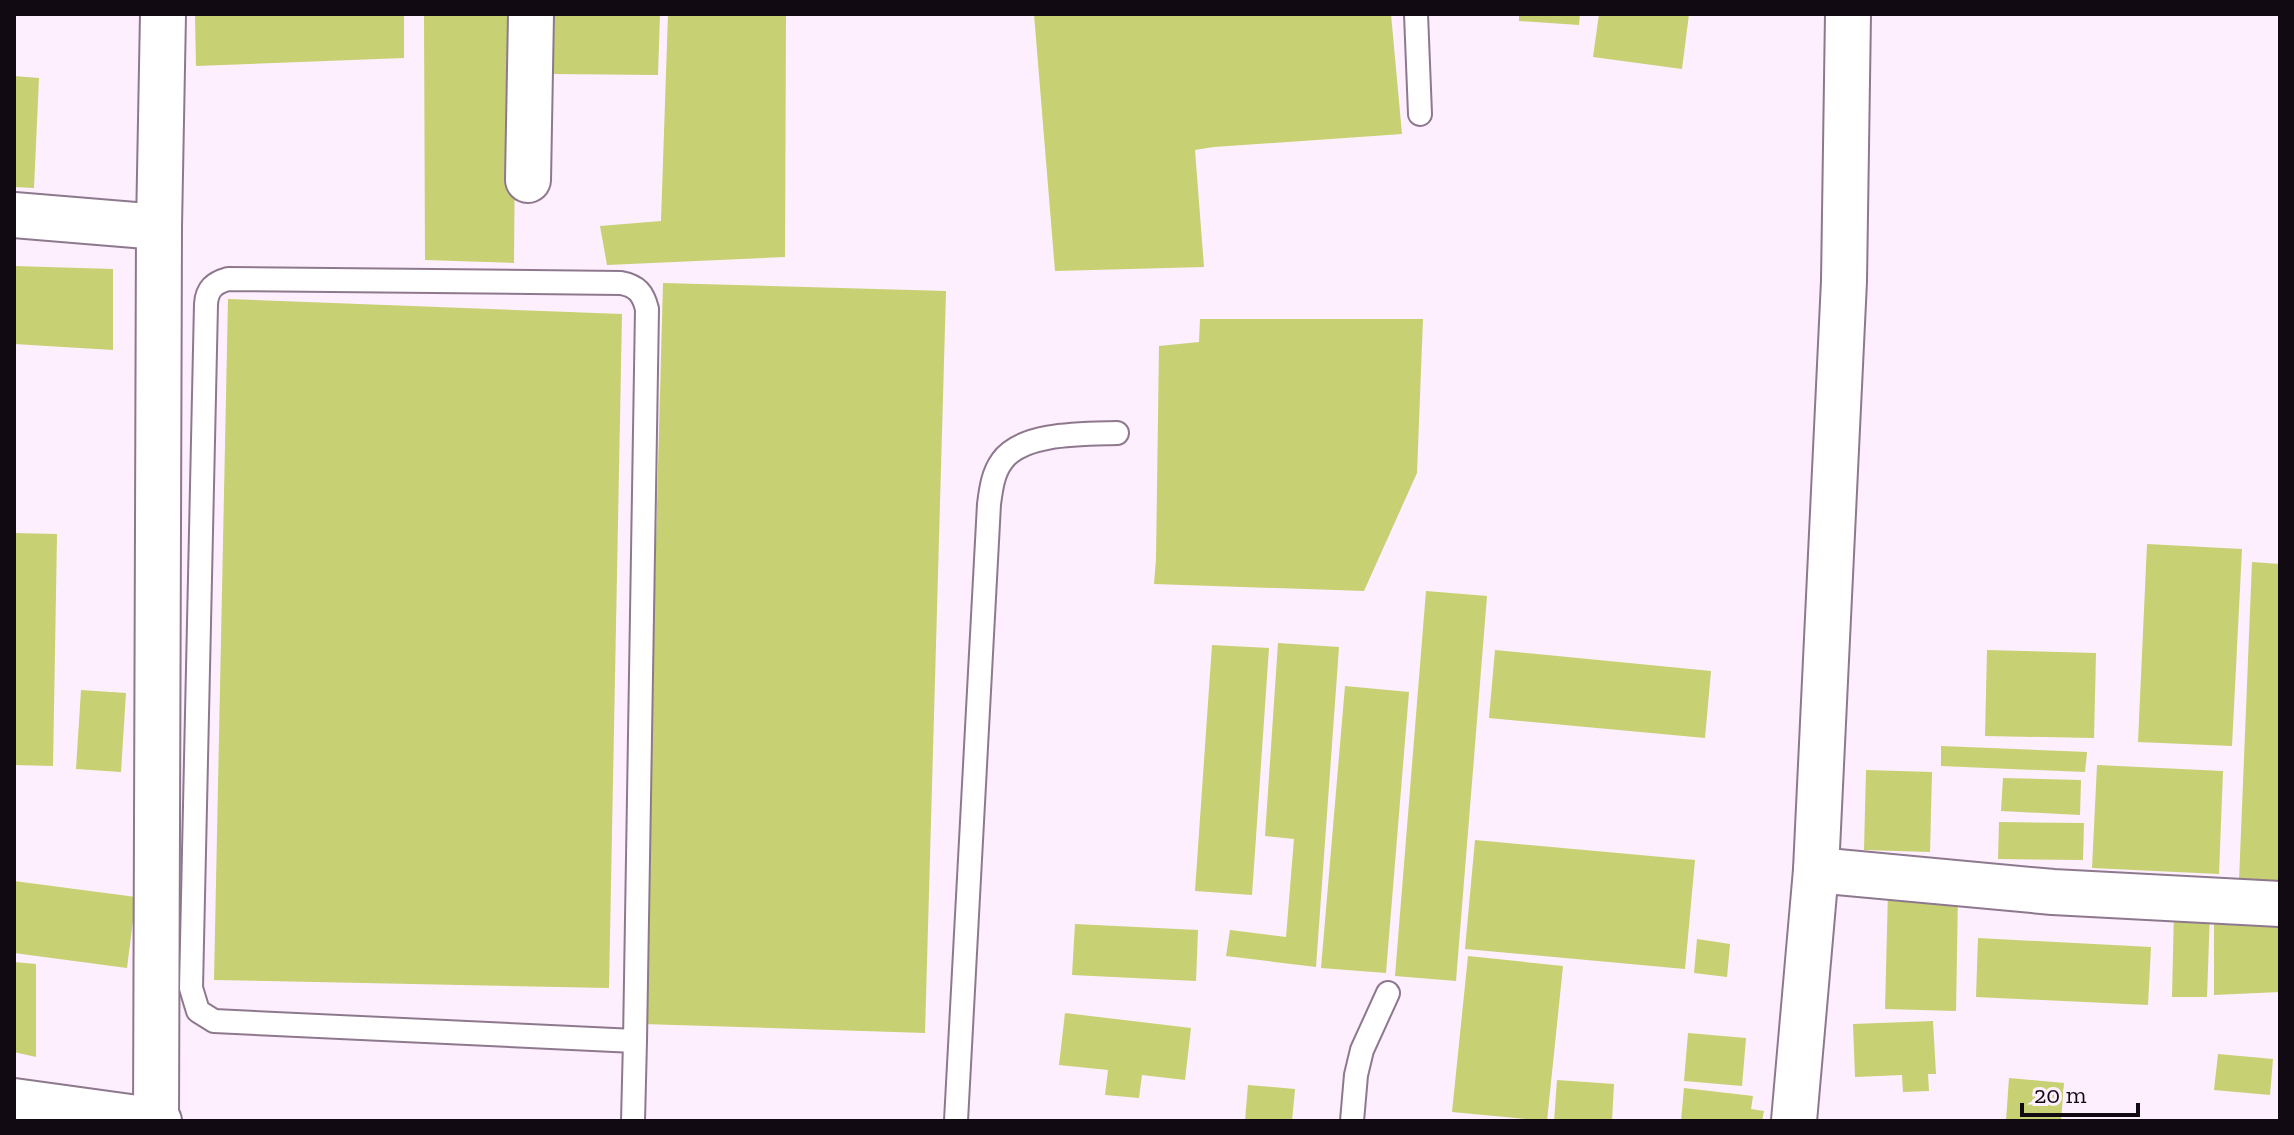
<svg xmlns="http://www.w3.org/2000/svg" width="2294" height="1135" font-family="'Zilla Slab',serif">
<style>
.building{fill:#c7d072}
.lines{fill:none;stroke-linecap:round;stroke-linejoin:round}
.lane-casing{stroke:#8e788e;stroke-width:26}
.street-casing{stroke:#8e788e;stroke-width:48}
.lane{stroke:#fff;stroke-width:22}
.street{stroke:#fff;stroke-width:44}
</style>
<rect width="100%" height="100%" fill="#fdeffd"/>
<g class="building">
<polygon points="195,14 404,14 404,58 196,66"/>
<polygon points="424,14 516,14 514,263 425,260"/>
<polygon points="551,14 660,14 658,75 553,74"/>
<polygon points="668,14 786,14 785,257 607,265 600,226 661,221"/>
<polygon points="1034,14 1391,14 1402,134 1214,147 1195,150 1204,267 1055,271"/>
<polygon points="1519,14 1580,14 1579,25 1519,21"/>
<polygon points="1599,14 1689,14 1682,69 1593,57"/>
<polygon points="14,76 39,78 34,188 14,187"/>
<polygon points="14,266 113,269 113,350 14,344"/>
<polygon points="663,283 946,291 925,1033 643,1024"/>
<polygon points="228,299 622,314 609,988 214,980"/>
<polygon points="1200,319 1423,319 1417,473 1364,591 1154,584 1156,560 1159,346 1199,342"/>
<polygon points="14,533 57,534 53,766 14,765"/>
<polygon points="2147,544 2242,549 2232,746 2138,742"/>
<polygon points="2252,562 2280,564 2280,882 2239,881"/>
<polygon points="1426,591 1487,596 1456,981 1395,976"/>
<polygon points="1278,643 1339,647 1316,967 1226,956 1230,930 1286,937 1294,839 1265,836"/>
<polygon points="1212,645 1269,648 1252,895 1195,891"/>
<polygon points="1495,650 1711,671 1705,738 1489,718"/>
<polygon points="1987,650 2096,653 2094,738 1985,736"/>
<polygon points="1345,686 1409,692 1386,973 1321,968"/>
<polygon points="81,690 126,693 121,772 76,769"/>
<polygon points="1941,746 2087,752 2085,772 1941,766"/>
<polygon points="2097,765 2223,771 2219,874 2092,868"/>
<polygon points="1866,770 1932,772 1930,852 1864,850"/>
<polygon points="2003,778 2081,780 2080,815 2001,811"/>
<polygon points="1999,822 2084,823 2083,860 1998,859"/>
<polygon points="1475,840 1695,860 1685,969 1465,949"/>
<polygon points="14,881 136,897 127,968 14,953"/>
<polygon points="1888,891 1958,893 1956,1011 1885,1009"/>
<polygon points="2174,910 2210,911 2207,997 2172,997"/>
<polygon points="2214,911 2280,913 2280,992 2214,995"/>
<polygon points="1075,924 1198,930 1196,981 1072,975"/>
<polygon points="1978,938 2151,947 2148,1005 1976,997"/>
<polygon points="1697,939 1730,944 1727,977 1694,973"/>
<polygon points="1468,956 1563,966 1547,1121 1452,1112"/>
<polygon points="14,962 36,964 36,1057 14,1052"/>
<polygon points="1065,1013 1191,1028 1185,1080 1142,1075 1139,1098 1105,1095 1108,1070 1059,1065"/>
<polygon points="1933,1021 1936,1074 1928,1074 1929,1091 1903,1092 1902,1075 1855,1077 1853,1024"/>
<polygon points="1688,1033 1746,1038 1742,1086 1684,1081"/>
<polygon points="2218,1054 2273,1059 2270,1095 2214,1090"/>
<polygon points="2009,1078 2064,1083 2061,1121 2006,1121"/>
<polygon points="1557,1080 1614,1084 1612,1121 1554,1121"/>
<polygon points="1248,1085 1295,1089 1292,1121 1245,1121"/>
<polygon points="1684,1088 1753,1096 1751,1109 1764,1111 1762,1121 1681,1121"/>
</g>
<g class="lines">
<defs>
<g id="lane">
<polyline points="1416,14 1420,114"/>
<path d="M633,1121L635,1041L647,309C643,293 637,286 621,283L228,279C214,283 207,289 206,304L191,988L198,1011L214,1021L635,1041"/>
<path d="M956,1121L989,504C991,489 993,473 1002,461C1022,432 1085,434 1117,433"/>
<polyline points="1352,1121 1356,1075 1362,1050 1388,993"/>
</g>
<g id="street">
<polyline points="528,180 531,14"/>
<polyline points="14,215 159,227"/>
<polyline points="1816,870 2053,892 2280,904"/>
<polyline points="14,1101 159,1121"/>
<polyline points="156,1121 159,227 163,14"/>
<polyline points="1794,1121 1816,870 1844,281 1848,14"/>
</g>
</defs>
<use href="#lane" class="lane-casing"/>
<use href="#street" class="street-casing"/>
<use href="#lane" class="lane"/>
<use href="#street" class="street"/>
</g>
<rect width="2294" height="1135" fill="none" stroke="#120a12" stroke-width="32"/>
<path d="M2022 1103v12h116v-12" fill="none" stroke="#120a12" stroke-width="4"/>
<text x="2034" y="1103" font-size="24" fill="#120a12" stroke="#fdeffd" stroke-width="6" paint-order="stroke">20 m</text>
</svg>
